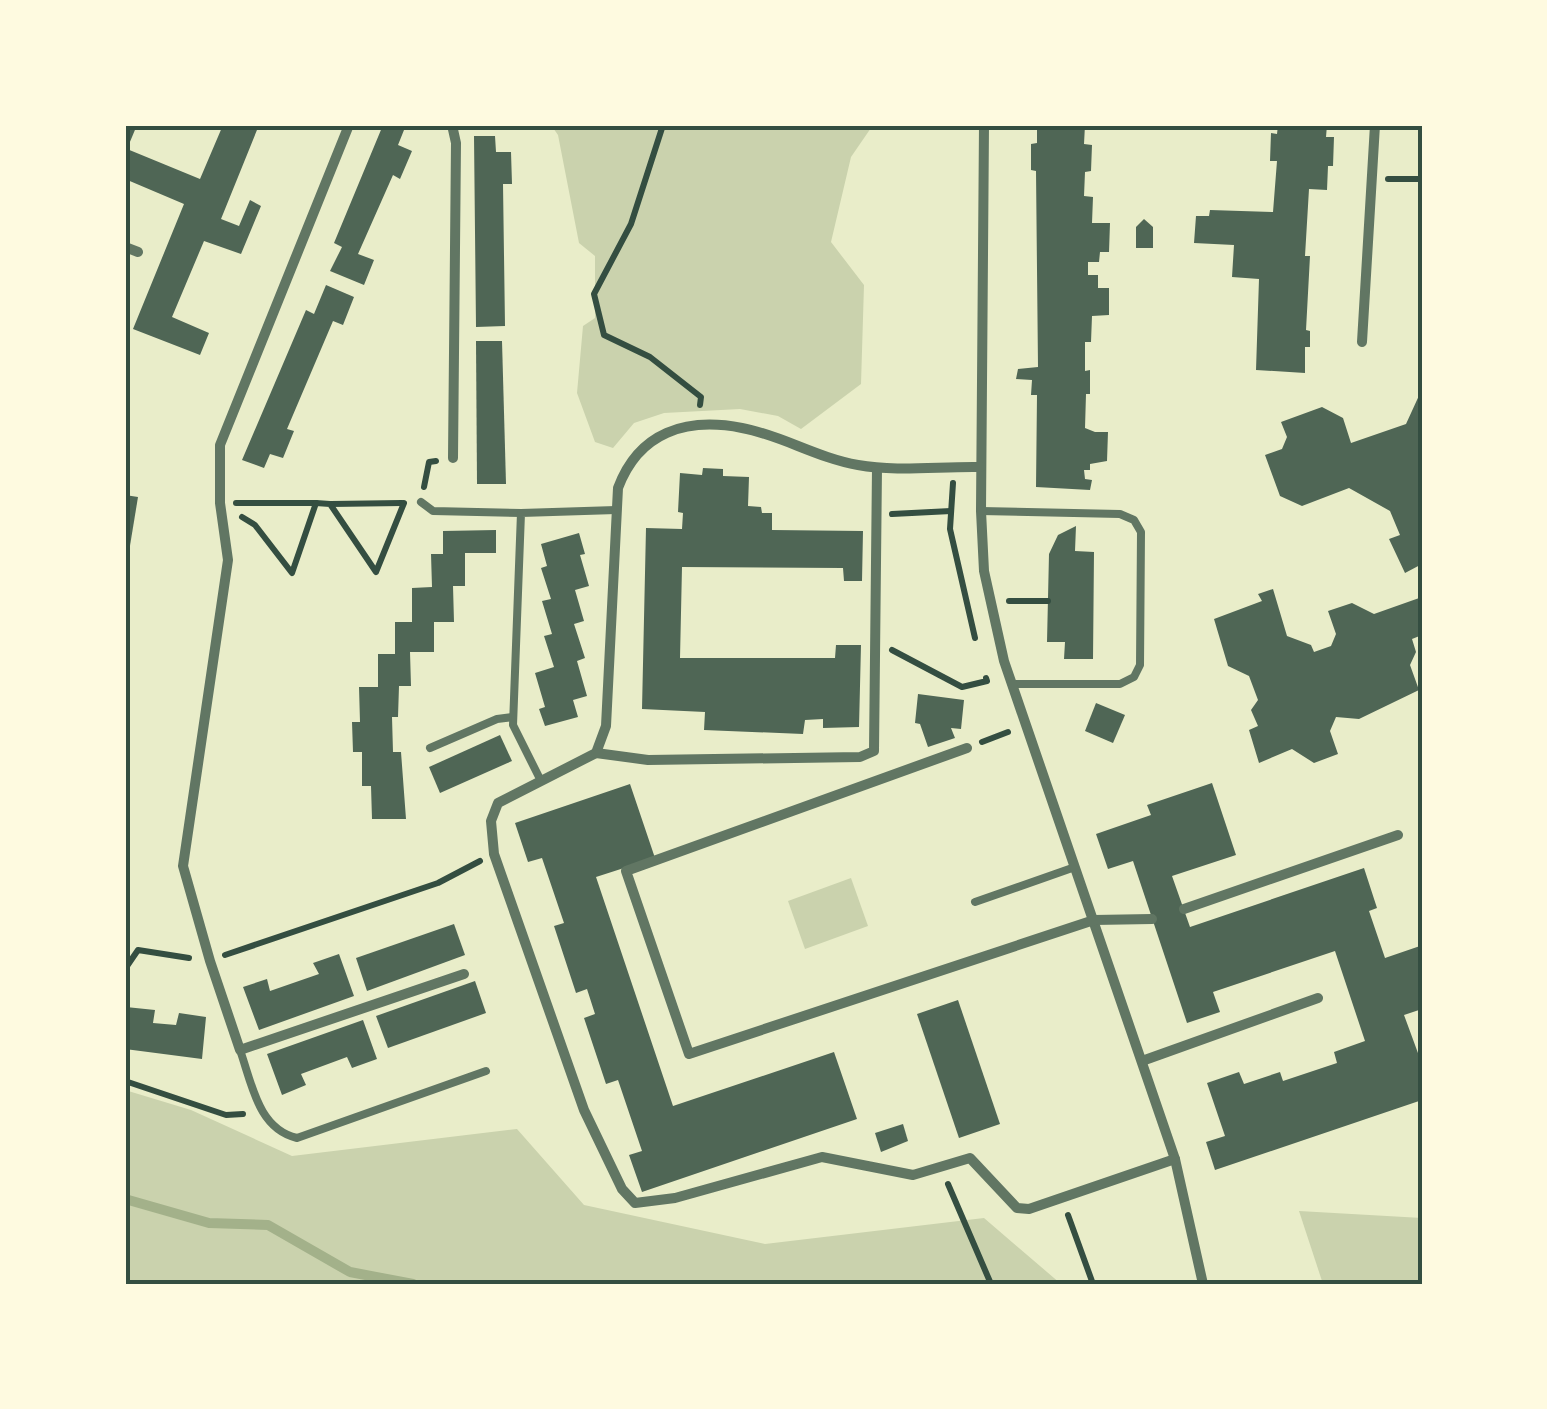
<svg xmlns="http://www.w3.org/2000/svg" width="1547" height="1409" font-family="Poppins,sans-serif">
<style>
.green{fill:#cad2ad}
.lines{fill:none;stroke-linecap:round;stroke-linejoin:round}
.stream{stroke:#a3b18a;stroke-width:10}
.building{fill:#4f6655}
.path{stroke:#344e41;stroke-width:6}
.service{stroke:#617663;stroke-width:8}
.minor{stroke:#617663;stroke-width:10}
.neatline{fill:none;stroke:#344e41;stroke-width:4}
</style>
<rect width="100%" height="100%" fill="#e9edc9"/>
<g class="green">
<polygon points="551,125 873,125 851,157 831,242 864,285 861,384 801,429 778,416 740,409 664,413 634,423 613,448 595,442 577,393 583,326 595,318 595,256 579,243 558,135"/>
<polygon points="851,878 868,926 805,949 788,901"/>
<polygon points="125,1090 191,1110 292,1156 517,1129 584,1205 765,1244 984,1218 1061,1284 125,1284"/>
<polygon points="1299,1211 1422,1218 1422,1284 1323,1284"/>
</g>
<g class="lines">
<polyline class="stream" points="125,1199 209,1223 268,1225 350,1272 413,1284"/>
</g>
<g class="building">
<polygon points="125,125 137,125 127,149 200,179 223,125 259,125 221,219 239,226 250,200 261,206 241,254 204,241 172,317 209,333 200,355 133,329 184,204 125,179"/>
<polygon points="383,125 404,130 398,145 412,151 400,179 393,175 358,254 374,260 364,285 330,271 342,247 334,243"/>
<polygon points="1037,125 1085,125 1084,144 1092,145 1091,171 1085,172 1084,196 1093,197 1092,223 1110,223 1109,252 1100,252 1099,262 1088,262 1088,275 1098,275 1098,288 1109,288 1109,315 1092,316 1091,342 1085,342 1085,371 1090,370 1090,394 1086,394 1085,428 1095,432 1108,432 1107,461 1090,464 1090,470 1084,470 1085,479 1092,480 1090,490 1036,487 1037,395 1031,395 1032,380 1016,379 1018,369 1038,367 1036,171 1031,170 1031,144 1037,143"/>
<polygon points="1278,125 1327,125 1326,137 1334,137 1333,166 1328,166 1327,190 1309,189 1305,256 1310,256 1306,330 1310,331 1310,347 1305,347 1305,373 1256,370 1259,279 1232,277 1234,245 1194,243 1196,216 1209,216 1210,210 1273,212 1277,161 1270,161 1271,133 1277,134"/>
<polygon points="474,136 495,136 496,152 511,152 512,184 503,184 505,326 476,327"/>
<polygon points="1144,219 1153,227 1153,248 1136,248 1136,227"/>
<polygon points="326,285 354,297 343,325 333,321 287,429 294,431 283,458 270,454 264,468 242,460 306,310 314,314"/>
<polygon points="476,341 502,341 506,484 477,484"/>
<polygon points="1422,389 1422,564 1405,573 1389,539 1400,535 1390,511 1349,488 1302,506 1280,496 1265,455 1282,449 1287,437 1281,422 1322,407 1343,418 1351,443 1406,424"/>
<polygon points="703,468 723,469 723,476 749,477 748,506 761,507 762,513 772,513 772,530 863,531 862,581 844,581 843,568 682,567 680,658 835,658 836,645 861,645 859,727 823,728 823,719 805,720 803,734 704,730 705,712 642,709 646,528 682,529 683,513 678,512 680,473 702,475"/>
<polygon points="125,495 138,497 127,564 125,564"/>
<polygon points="1076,526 1075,551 1094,552 1093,659 1064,659 1065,642 1047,642 1049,554 1058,535"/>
<polygon points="496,530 496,553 465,553 465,586 453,586 454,622 434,622 434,652 410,652 411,686 399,686 398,717 392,717 393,752 401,752 406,819 372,819 371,786 362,786 362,752 353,752 352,722 360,722 359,687 378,687 378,654 395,654 395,622 412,622 412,588 432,587 431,554 443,554 443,531"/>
<polygon points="579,533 585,554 580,555 589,586 575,590 584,621 574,624 585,658 577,661 587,696 573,700 578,717 545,726 539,709 545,707 535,673 554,667 544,636 552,634 542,601 551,599 541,568 547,566 541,544"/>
<polygon points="1273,589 1287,636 1311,645 1314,652 1331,646 1336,634 1328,611 1352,603 1374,614 1422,597 1422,635 1412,639 1416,652 1410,665 1419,690 1359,719 1336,717 1330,731 1338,754 1314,763 1292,749 1259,763 1249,730 1258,726 1251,710 1258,700 1249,676 1228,666 1214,619 1262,601 1258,594"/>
<polygon points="918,694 964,700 961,729 951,728 955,738 928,747 920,724 915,723"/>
<polygon points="1096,703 1125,715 1113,743 1085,731"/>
<polygon points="500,735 512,761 440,793 429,767"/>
<polygon points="1212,783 1236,855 1172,876 1190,927 1364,868 1377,908 1369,911 1385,958 1420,946 1422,953 1422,1009 1404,1015 1422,1064 1422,1100 1215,1170 1206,1142 1225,1136 1207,1083 1239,1072 1244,1084 1280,1072 1283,1081 1337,1063 1334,1052 1365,1041 1335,951 1213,992 1220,1012 1187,1023 1133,861 1108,869 1096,834 1151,815 1147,805"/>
<polygon points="630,784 655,858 596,877 673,1106 834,1052 857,1119 642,1192 629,1155 642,1151 618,1080 606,1084 584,1018 595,1014 587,989 576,993 554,926 564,923 542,858 528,862 515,823"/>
<polygon points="454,924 465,955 367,991 356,958"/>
<polygon points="339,954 354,996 259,1030 243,987 267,979 270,991 319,974 313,963"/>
<polygon points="475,981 486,1013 388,1048 376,1016"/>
<polygon points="958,1000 1000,1124 959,1138 917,1014"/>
<polygon points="126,1007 155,1010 153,1023 176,1025 179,1013 206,1017 202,1059 125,1049"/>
<polygon points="363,1020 377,1059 352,1068 347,1057 301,1074 306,1085 282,1095 267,1054"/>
<polygon points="903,1124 908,1141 881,1152 875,1133"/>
</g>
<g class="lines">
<g class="path">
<polyline points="663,125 631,224 594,294 604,335 650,357 701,397 700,405"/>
<polyline points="1388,179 1422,179"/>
<polyline points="953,483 950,529 975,638"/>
<polyline points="424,487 429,462 436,461"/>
<polyline points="236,503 316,503"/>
<polyline points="331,504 402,503"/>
<polyline points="892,514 951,511"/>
<polyline points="242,517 255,525 292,573 316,503 330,504 376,572 404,503"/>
<polyline points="1009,601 1048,601"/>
<polyline points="892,650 962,687 987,681 986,678"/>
<polyline points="982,742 1008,732"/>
<polyline points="225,955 438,883 480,861"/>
<polyline points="125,969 138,950 189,958"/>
<polyline points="125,1081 226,1115 243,1114"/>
<polyline points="948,1184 991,1284"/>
<polyline points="1068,1215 1093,1284"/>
</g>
<g class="service">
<polyline points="421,502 433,511 521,513"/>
<polyline points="981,511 1120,514 1134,520 1141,532 1140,665 1134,677 1120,684 1012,684"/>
<polyline points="430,748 497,719 513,717"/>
<polyline points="541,781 513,725 521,513 616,510"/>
<polyline points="975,902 1075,867"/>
<path d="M240,1050C252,1084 258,1129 297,1138L486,1071"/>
</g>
<g class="minor">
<polyline points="349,125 220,445 220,503 228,560 183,866 210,961 240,1050 464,974"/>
<polyline points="452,125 456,143 453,458"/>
<polyline points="984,125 981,511 984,571 1004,661 1175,1159 1203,1284"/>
<polyline points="125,247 138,252"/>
<polyline points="1362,342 1375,125"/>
<path d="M981,467C941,466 897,472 858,465C817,458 781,435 742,428C686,417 639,432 618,488L606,726L596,753L498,803L491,821L494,854L584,1110L622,1189L635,1203L675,1198L822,1157L913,1175L970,1158L1017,1208L1029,1209L1175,1159"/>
<polyline points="967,748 626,871 689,1054 1094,920 1152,919"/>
<polyline points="596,753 648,760 860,757 874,751 877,468"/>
<polyline points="1184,909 1398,835"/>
<polyline points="1142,1061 1318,998"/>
</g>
</g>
<rect width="1547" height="1409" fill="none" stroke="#fefae0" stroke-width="255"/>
<rect x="128" y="128" width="1292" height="1154" class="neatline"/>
</svg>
